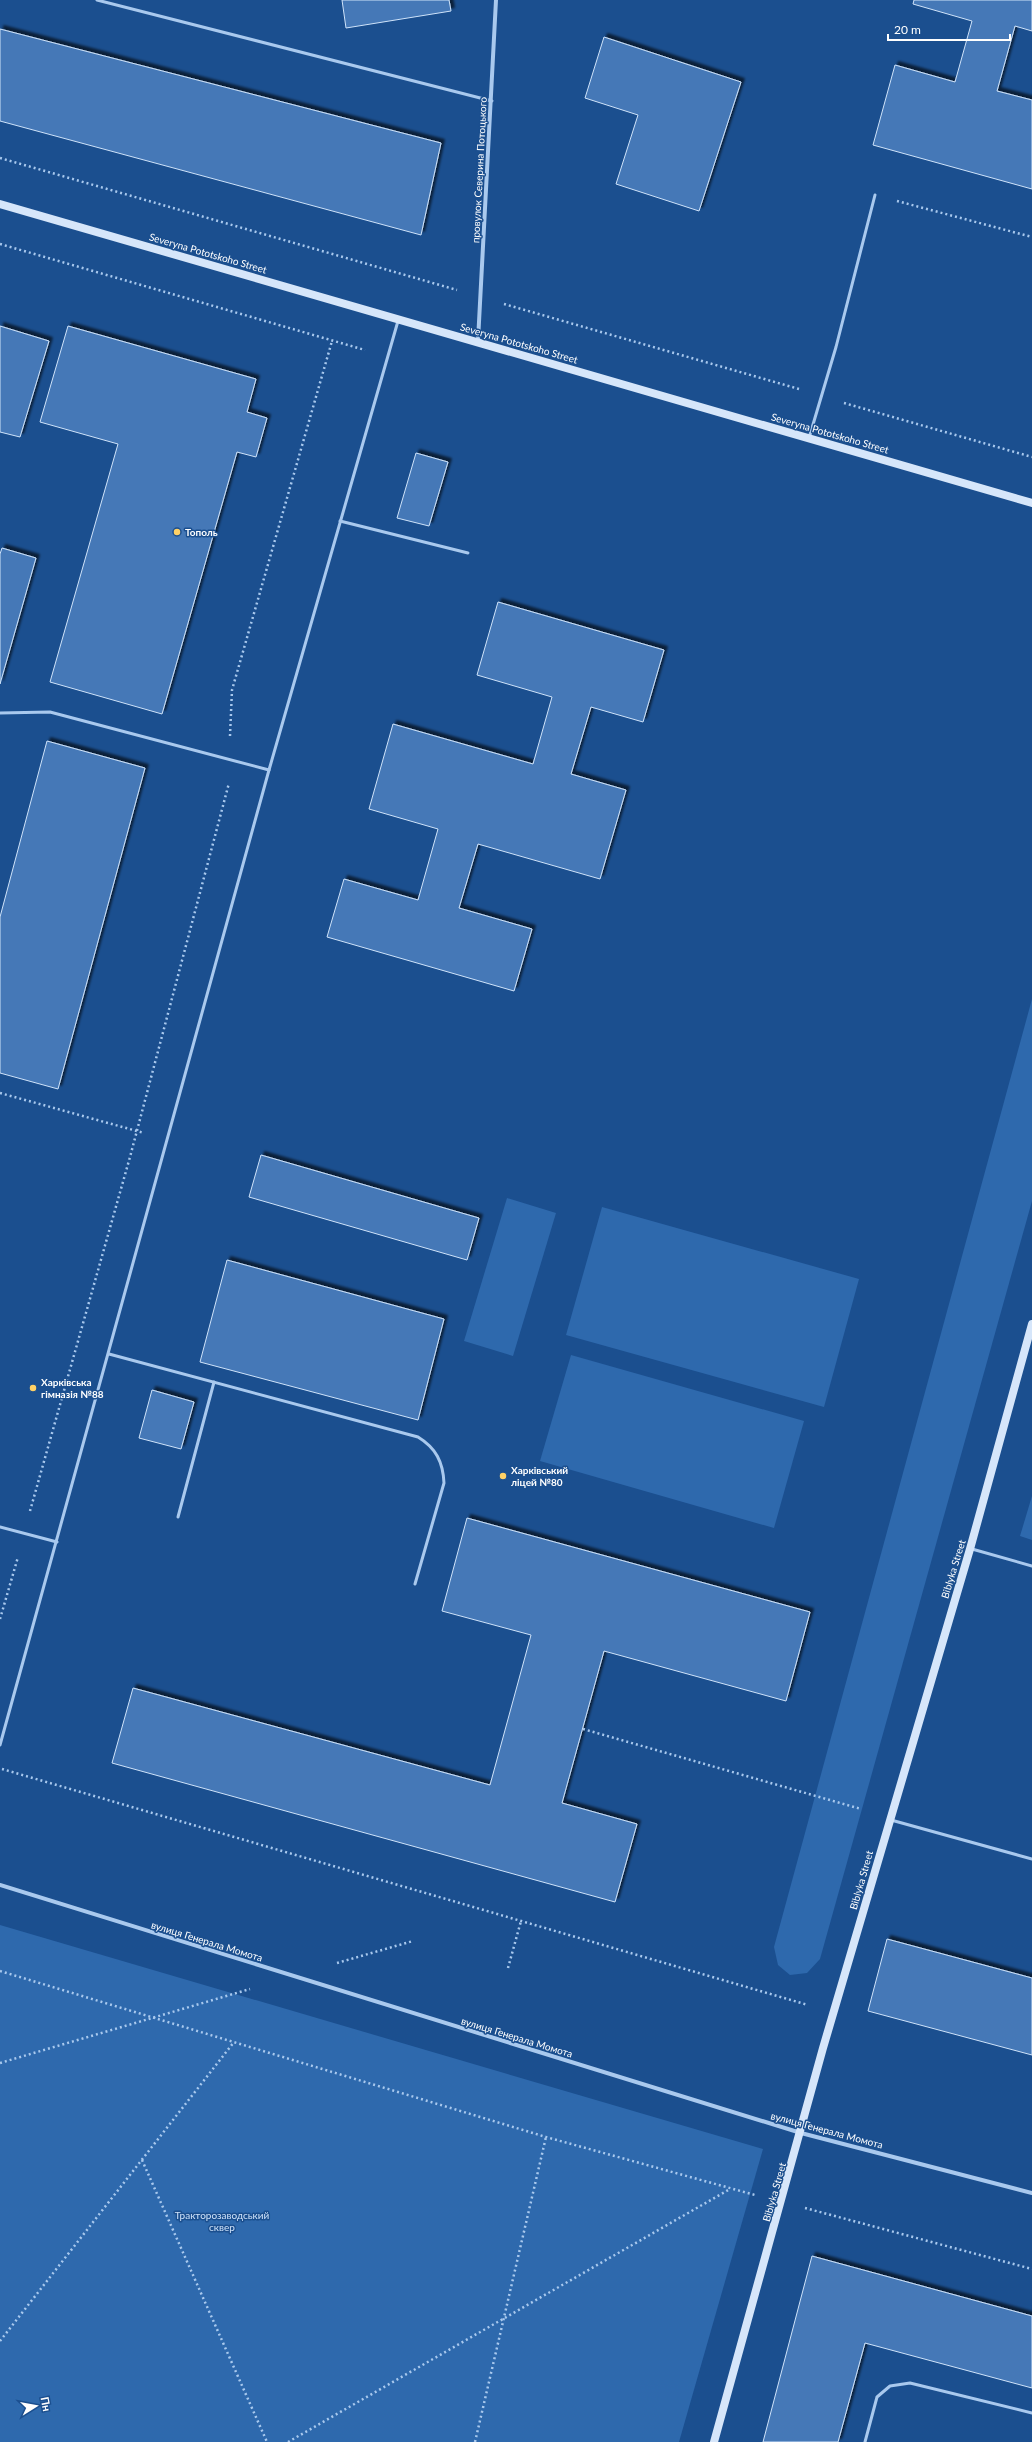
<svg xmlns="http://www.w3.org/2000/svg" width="1032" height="2442" font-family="Lato,sans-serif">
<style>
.green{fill:#2e69ad}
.building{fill:#4478b7;stroke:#cfe3fa;filter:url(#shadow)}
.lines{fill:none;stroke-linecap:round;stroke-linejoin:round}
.path{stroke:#a9c9ee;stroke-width:2.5;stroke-dasharray:2 3;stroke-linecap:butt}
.lane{stroke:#a9c9ee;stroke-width:3}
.street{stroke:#a9c9ee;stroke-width:4}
.secondary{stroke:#d6e6fa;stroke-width:8}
.poi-dot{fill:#ffd166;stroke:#1b4f8f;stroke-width:1.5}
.labels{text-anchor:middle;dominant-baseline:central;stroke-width:3;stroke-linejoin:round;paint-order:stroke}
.street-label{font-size:10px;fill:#fff;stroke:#1b4f8f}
.poi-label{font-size:10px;font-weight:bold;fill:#fff;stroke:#1b4f8f;text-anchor:start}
.park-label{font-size:10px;fill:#cfe3fa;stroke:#1b4f8f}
</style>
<defs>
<filter id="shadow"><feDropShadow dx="3.5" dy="-3.5" stdDeviation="1" flood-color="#0009"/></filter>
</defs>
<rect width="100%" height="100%" fill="#1b4f8f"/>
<g class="green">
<polygon points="1032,999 1032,1201 820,1959 807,1973 790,1975 778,1965 774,1947"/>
<polygon points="507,1198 556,1213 513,1356 464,1341"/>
<polygon points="602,1207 859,1279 824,1407 566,1335"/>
<polygon points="571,1355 804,1421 774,1528 540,1461"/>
<polygon points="1032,1496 1032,1540 1020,1536"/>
<polygon points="0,1925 763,2149 679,2442 0,2442"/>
</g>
<g class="building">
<polygon points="342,0 449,0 451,11 346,28"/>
<polygon points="914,0 1032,0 1032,31 1015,26 997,91 1032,100 1032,189 873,145 895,65 955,82 972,21 913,4"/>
<polygon points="0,29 441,143 421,235 0,121"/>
<polygon points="604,37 741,82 699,211 616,184 638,115 585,98"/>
<polygon points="0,326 49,341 20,437 0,432"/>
<polygon points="68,326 256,379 247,412 267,418 256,457 237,452 162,714 50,682 118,444 40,422"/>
<polygon points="416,453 448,462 429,526 397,518"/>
<polygon points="2,548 36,558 0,684 0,554"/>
<polygon points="498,602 664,650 643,722 591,707 571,774 626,790 600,879 478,844 459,908 532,929 514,991 327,937 344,879 418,900 438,829 369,809 393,724 533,764 552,697 477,675"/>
<polygon points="47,741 145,768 58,1089 0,1073 0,917"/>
<polygon points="261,1155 479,1218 467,1260 249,1197"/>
<polygon points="227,1260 444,1319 418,1420 200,1362"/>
<polygon points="152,1390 194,1402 181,1449 139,1438"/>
<polygon points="467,1518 810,1612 786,1701 604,1651 562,1803 637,1824 615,1902 112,1763 133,1688 490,1785 531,1635 442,1611"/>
<polygon points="887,1939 1032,1978 1032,2055 868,2011"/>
<polygon points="812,2256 1032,2316 1032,2388 865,2343 838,2442 763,2442"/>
</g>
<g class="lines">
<g class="path">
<polyline points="0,158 457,290"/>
<polyline points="897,201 1032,237"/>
<polyline points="0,244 365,350"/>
<polyline points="504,304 799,389"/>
<polyline points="844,403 1032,457"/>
<polyline points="230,736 232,690 332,341"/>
<polyline points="0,1093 144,1133"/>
<polyline points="30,1511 130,1157 229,783"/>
<polyline points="0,1619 18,1557"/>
<polyline points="583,1729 861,1809"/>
<polyline points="2,1769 808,2005"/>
<polyline points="337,1963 413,1941"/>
<polyline points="508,1968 521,1921"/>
<polyline points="0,1971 546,2137 755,2195"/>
<polyline points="0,2063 250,1989"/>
<polyline points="142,2160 267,2442"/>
<polyline points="805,2208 1032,2269"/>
<polyline points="0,2341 234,2042"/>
<polyline points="288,2442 730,2189"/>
<polyline points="475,2442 546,2137"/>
</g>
<g class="lane">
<polyline points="97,0 492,101"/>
<polyline points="809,438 836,347 875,195"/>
<polyline points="340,521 468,553"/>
<polyline points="0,713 50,712 269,770"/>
<path d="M109,1354L418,1437C436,1448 443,1462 444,1483L415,1584"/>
<polyline points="178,1517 214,1382"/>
<polyline points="0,1527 57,1542"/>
<polyline points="972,1549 1032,1566"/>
<polyline points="0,1745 269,770 398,321"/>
<polyline points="891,1820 1032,1859"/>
<polyline points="865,2442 877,2397 890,2386 910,2383 1032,2413"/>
</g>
<g class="street">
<polyline points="478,341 496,0"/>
<polyline points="0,1885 801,2133 1032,2193"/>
</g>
<g class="secondary">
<polyline points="0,204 1032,503"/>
<polyline points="714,2442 823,2048 970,1549 1032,1324"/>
</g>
</g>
<g class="poi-dot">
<circle cx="177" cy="532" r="4"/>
<circle cx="33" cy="1388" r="4"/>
<circle cx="503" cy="1476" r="4"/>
</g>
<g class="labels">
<g class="street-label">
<text transform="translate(479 170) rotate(-87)">провулок Северина Потоцького</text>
<text transform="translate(208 253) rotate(16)">Severyna Pototskoho Street</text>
<text transform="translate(519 343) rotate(16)">Severyna Pototskoho Street</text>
<text transform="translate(830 433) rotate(16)">Severyna Pototskoho Street</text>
<text transform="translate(953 1569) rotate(-73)">Biblyka Street</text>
<text transform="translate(861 1880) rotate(-74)">Biblyka Street</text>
<text transform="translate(207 1941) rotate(17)">вулиця Генерала Момота</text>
<text transform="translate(517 2037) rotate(17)">вулиця Генерала Момота</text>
<text transform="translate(827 2130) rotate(15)">вулиця Генерала Момота</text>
<text transform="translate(774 2192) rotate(-74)">Biblyka Street</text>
</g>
<g class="poi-label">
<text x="185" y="532">Тополь</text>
<text x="41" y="1382">Харківська<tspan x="41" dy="12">гімназія №88</tspan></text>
<text x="511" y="1470">Харківський<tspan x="511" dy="12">ліцей №80</tspan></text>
</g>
<g class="park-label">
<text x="222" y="2215">Тракторозаводський<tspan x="222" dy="12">сквер</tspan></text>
</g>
</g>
<g transform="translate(36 2406) rotate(79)" stroke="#1b4f8f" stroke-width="3" paint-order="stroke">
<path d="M0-3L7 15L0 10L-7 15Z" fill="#ffffff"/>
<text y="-6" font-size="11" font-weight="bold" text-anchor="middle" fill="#ffffff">Пн</text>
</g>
<path d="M888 34v6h122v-6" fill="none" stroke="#ffffff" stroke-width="2"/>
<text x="894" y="34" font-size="12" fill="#ffffff" stroke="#1b4f8f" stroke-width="3" paint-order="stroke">20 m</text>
</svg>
